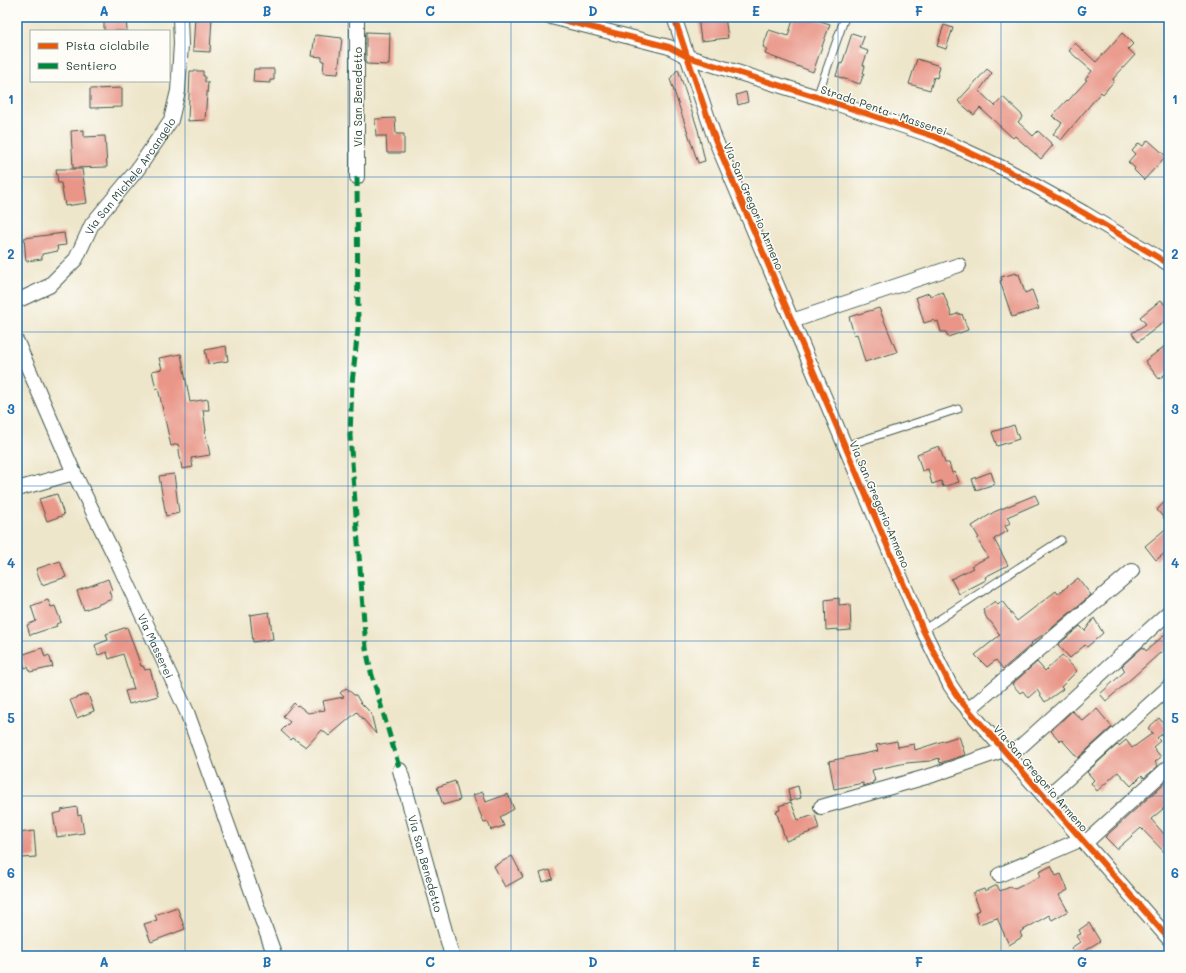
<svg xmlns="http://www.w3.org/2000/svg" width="1186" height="973" font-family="Mali,sans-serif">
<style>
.building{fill:#e99587}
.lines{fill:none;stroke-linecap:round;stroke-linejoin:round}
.lane-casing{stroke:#3e564a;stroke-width:9}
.street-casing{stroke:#3e564a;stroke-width:16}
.lane{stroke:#fff;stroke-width:7}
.street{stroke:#fff;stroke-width:14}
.quiet{stroke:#00873e;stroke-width:5;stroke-dasharray:10 5;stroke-linecap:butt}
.cycleway-casing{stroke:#fdfcf7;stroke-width:8}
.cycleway{stroke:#e8590c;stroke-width:6}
.grid{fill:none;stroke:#1f6fb2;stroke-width:1;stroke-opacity:0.55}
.labels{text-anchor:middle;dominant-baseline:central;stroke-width:3;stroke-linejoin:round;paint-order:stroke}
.street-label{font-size:11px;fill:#1f3d34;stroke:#fdfcf7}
.neatline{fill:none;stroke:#1f6fb2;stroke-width:1.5}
.grid-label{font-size:13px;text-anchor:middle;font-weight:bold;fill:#1f6fb2}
</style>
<rect width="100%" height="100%" fill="#fdfcf7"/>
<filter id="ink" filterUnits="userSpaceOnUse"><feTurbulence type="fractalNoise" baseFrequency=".025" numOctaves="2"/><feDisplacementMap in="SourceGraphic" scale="8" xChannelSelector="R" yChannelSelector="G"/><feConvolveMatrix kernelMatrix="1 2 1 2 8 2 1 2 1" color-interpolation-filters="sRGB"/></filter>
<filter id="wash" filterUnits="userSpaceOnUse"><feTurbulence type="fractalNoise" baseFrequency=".012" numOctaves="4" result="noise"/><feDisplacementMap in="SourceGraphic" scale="16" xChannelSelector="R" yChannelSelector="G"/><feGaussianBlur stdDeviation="0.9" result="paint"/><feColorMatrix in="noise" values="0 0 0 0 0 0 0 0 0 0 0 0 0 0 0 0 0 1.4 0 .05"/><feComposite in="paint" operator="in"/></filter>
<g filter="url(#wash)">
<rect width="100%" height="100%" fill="#eee6ca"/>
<g id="blocks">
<g class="building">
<polygon points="104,17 126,17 127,31 104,31"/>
<polygon points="195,17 212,17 210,52 193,51"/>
<polygon points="698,17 725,17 728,38 701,41"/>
<polygon points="794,17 808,17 830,24 813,72 765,54 767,49 763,47 769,30 788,36"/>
<polygon points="944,25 953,28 946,49 937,46"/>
<polygon points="366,32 390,33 389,65 366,64"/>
<polygon points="852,33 864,37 860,48 868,51 863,65 865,66 863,73 864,73 860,84 836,76 840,63 842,64"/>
<polygon points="1122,33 1133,44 1128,49 1135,55 1113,79 1114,81 1103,94 1101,92 1061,140 1053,134 1062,123 1052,116 1067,100 1068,101 1087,80 1085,79 1092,71 1069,51 1075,43 1096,62"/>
<polygon points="315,35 342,38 338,74 323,73 324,61 322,61 322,57 312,56"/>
<polygon points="917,59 940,66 937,78 934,77 930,90 909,84"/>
<polygon points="254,69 274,69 274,80 270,80 270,83 253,82"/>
<polygon points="678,69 698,130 705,161 698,163 670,79"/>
<polygon points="987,69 992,73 979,91 995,106 1003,97 1023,116 1018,122 1033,136 1038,131 1053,145 1041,159 1015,136 1013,138 980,108 974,115 958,101"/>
<polygon points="190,71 203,71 203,76 205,76 205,82 208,82 205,120 188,121"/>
<polygon points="122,88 122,107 90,108 90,89"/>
<polygon points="746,92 748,102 738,105 736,95"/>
<polygon points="395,118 396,134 404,134 404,153 387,153 386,136 376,136 375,119"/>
<polygon points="84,130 84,137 105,136 107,167 73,168 71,131"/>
<polygon points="1148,140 1166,156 1144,180 1134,170 1135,168 1128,162 1135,154 1132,151 1139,143 1143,146"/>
<polygon points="56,169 82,169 87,203 65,206 61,183 58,183"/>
<polygon points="64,233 66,245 57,246 58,251 42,254 42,259 26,261 24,238"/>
<polygon points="1016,273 1017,275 1019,274 1025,293 1032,290 1039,309 1012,317 1000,281 1002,280 1001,277"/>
<polygon points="943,292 952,316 959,313 960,315 962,314 968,330 948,337 946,332 941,332 938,321 935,322 934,320 924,323 916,297 929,293 930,296"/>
<polygon points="1161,300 1169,310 1169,318 1138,342 1132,333 1146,324 1140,317"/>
<polygon points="879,308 897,352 865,362 857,334 854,335 849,317"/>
<polygon points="1169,343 1169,371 1159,379 1145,361"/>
<polygon points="226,346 228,361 208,364 205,350"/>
<polygon points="181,354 190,402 208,399 209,410 203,410 206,431 205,431 210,455 191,458 193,467 182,469 178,444 171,446 158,388 156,389 152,371 162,369 159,358"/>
<polygon points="1014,425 1019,439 997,446 992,432"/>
<polygon points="939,446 945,463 949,463 952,473 955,472 959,482 943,487 941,481 932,484 928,469 922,471 917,454"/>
<polygon points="991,472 995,484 976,490 972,479"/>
<polygon points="174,474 179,513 166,516 159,476"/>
<polygon points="57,494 64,515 47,521 39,499"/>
<polygon points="1035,495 1039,503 1007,517 1010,523 1005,526 1008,531 994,539 1008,565 985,577 986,580 959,594 951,579 973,568 971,566 988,557 977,539 979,538 972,526 994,512"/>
<polygon points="1169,497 1169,524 1157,510"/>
<polygon points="1169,526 1169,550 1156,560 1145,546"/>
<polygon points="60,561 66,577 42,585 36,569"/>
<polygon points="1078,578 1091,595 1047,632 1031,643 1032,644 1003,669 996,660 987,667 975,655 1000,635 991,622 987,619 983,610 995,601 998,605 1002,601 1017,621 1056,591 1058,594"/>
<polygon points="108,579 112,590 109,591 112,599 84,610 77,591"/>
<polygon points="839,598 839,605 850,604 851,630 838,631 838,629 826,630 825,600"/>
<polygon points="48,600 51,607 55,606 61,622 56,624 57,626 30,635 27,625 36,621 31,606"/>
<polygon points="269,612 273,639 253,642 250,615"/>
<polygon points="1094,618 1103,633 1087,647 1085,645 1070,658 1058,645 1080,626 1085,631"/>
<polygon points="127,627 141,666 143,666 145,670 150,669 158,696 129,704 125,691 134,689 123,654 109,659 107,652 98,655 95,645 108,640 106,634"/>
<polygon points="1169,631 1169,645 1106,701 1100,694 1125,671 1122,666 1143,647 1146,651"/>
<polygon points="42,648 45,657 49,655 53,667 30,672 28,667 25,668 21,655"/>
<polygon points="1062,655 1077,671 1061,687 1063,689 1045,702 1037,690 1028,698 1023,691 1020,693 1012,684 1037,662 1045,671"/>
<polygon points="346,688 354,695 356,695 360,702 371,713 376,734 357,712 329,736 322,730 306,747 293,738 291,740 281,731 290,722 283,716 294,703 297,706 298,705 308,713 325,710 323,701 344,697 340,693"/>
<polygon points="88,694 94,711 77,718 70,700"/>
<polygon points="1097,709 1112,727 1078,758 1062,740 1060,741 1051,731 1072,711 1083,721"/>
<polygon points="1159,718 1168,729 1157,738 1160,741 1153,747 1161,757 1155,762 1158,766 1144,778 1142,775 1131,786 1118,772 1097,791 1091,783 1094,780 1087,772 1117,745 1119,746 1126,740 1132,748 1153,733 1148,728"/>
<polygon points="959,736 965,755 940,763 939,758 930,761 906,763 872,770 875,781 873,781 873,783 863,786 863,783 834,789 829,761 878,751 876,745 897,741 898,747 914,744 915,750"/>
<polygon points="1169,779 1169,804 1151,819 1164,834 1169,829 1169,857 1141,828 1117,849 1105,837"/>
<polygon points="455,781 460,800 443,805 437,787"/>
<polygon points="798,786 801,798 790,801 788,789"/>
<polygon points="483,792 486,802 508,794 514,809 500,817 504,826 491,830 488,822 484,823 473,795"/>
<polygon points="791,802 798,820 815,815 819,829 786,841 776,811 780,810 779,806"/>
<polygon points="77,807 78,816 81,815 84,833 57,837 53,814 62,812 61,810"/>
<polygon points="34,831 36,857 22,858 19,833"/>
<polygon points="512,856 523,877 505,887 494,866"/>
<polygon points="1051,866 1056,876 1061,874 1068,890 1059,895 1068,911 1052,920 1049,915 1020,932 1022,937 1009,945 997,918 979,924 975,912 980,910 973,893 984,889 985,891 997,885 1000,891 1010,887 1015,889 1041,876 1039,872"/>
<polygon points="550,870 553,879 543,882 540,873"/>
<polygon points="177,907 185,929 151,942 144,924 157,920 155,915"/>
<polygon points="1089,923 1100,941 1076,956 1071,948 1080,942 1076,936 1081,934 1079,930"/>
</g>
</g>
</g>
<g filter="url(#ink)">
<use href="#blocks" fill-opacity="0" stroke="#3e564a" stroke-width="1"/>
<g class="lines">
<defs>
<g id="lane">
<polyline points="817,97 845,17"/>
<polyline points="845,446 958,409"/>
<polyline points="923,630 1061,540"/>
</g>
<g id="street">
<polyline points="551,17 669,47 688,57 817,97 936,137 1007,170 1084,213 1169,264"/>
<polyline points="674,17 715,139 923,630 950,685 960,700 1169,939"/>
<polyline points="357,177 357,17"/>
<path id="s1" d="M17,301L49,286L76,259L92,224L137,170L171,120L178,91L181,44L180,17"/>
<polyline points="792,321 959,265"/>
<path id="s2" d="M17,342L74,473L121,569L187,712L275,956"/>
<polyline points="17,489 74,473"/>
<polyline points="968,710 1132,571"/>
<polyline points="1009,757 1169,612"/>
<path id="s3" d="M400,770L452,956"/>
<polyline points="1046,798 1169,687"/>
<polyline points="821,807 933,775 1004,750"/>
<polyline points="1085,843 1169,767"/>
<polyline points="999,875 1082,839"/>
</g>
</defs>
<use href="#lane" class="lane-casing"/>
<use href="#street" class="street-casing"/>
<use href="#lane" class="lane"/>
<use href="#street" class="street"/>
<polyline class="quiet" points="357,177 358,329 352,383 350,436 366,648 371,672 400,770"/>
<defs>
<g id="cycleway">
<polyline points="551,17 669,47 688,57 817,97 936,137 1007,170 1084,213 1169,264"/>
<polyline points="674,17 715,139 923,630 950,685 960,700 1169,939"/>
</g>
</defs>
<use href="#cycleway" class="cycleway-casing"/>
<use href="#cycleway" class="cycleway"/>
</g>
</g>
<path class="grid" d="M185,17V956M348,17V956M511,17V956M675,17V956M838,17V956M1001,17V956M17,177H1169M17,332H1169M17,486H1169M17,641H1169M17,796H1169"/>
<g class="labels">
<g class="street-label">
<text transform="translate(357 97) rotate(-90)">Via San Benedetto</text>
<text transform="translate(884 110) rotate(19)">Strada Penta - Masserei</text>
<text stroke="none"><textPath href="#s1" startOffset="173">Via San Michele Arcangelo</textPath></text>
<text transform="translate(754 206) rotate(67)">Via San Gregorio Armeno</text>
<text transform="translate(880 504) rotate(67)">Via San Gregorio Armeno</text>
<text stroke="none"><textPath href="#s2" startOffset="334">Via Masserei</textPath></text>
<text transform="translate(1041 778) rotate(49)">Via San Gregorio Armeno</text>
<text stroke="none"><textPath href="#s3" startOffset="97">Via San Benedetto</textPath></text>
</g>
</g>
<rect width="1186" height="973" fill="none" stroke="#fdfcf7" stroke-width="44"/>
<rect x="30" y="30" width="140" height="52" fill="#fdfcf7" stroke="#a4b0a9"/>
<rect x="38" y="43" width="20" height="6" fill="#e8590c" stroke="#a4b0a9"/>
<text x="66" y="50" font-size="12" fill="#1f3d34">Pista ciclabile</text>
<rect x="38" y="63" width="20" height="6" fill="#00873e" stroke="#a4b0a9"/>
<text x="66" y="70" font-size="12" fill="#1f3d34">Sentiero</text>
<rect x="22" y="22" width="1142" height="929" class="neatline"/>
<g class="grid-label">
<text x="104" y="16">A</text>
<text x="267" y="16">B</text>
<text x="430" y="16">C</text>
<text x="593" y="16">D</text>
<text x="756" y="16">E</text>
<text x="919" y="16">F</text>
<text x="1082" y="16">G</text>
<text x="11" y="104">1</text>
<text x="1175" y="104">1</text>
<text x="11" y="259">2</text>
<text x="1175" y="259">2</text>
<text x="11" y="414">3</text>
<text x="1175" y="414">3</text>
<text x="11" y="568">4</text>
<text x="1175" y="568">4</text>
<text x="11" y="723">5</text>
<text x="1175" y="723">5</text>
<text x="11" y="878">6</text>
<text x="1175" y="878">6</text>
<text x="104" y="967">A</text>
<text x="267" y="967">B</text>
<text x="430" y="967">C</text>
<text x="593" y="967">D</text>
<text x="756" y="967">E</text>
<text x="919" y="967">F</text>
<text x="1082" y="967">G</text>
</g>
</svg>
